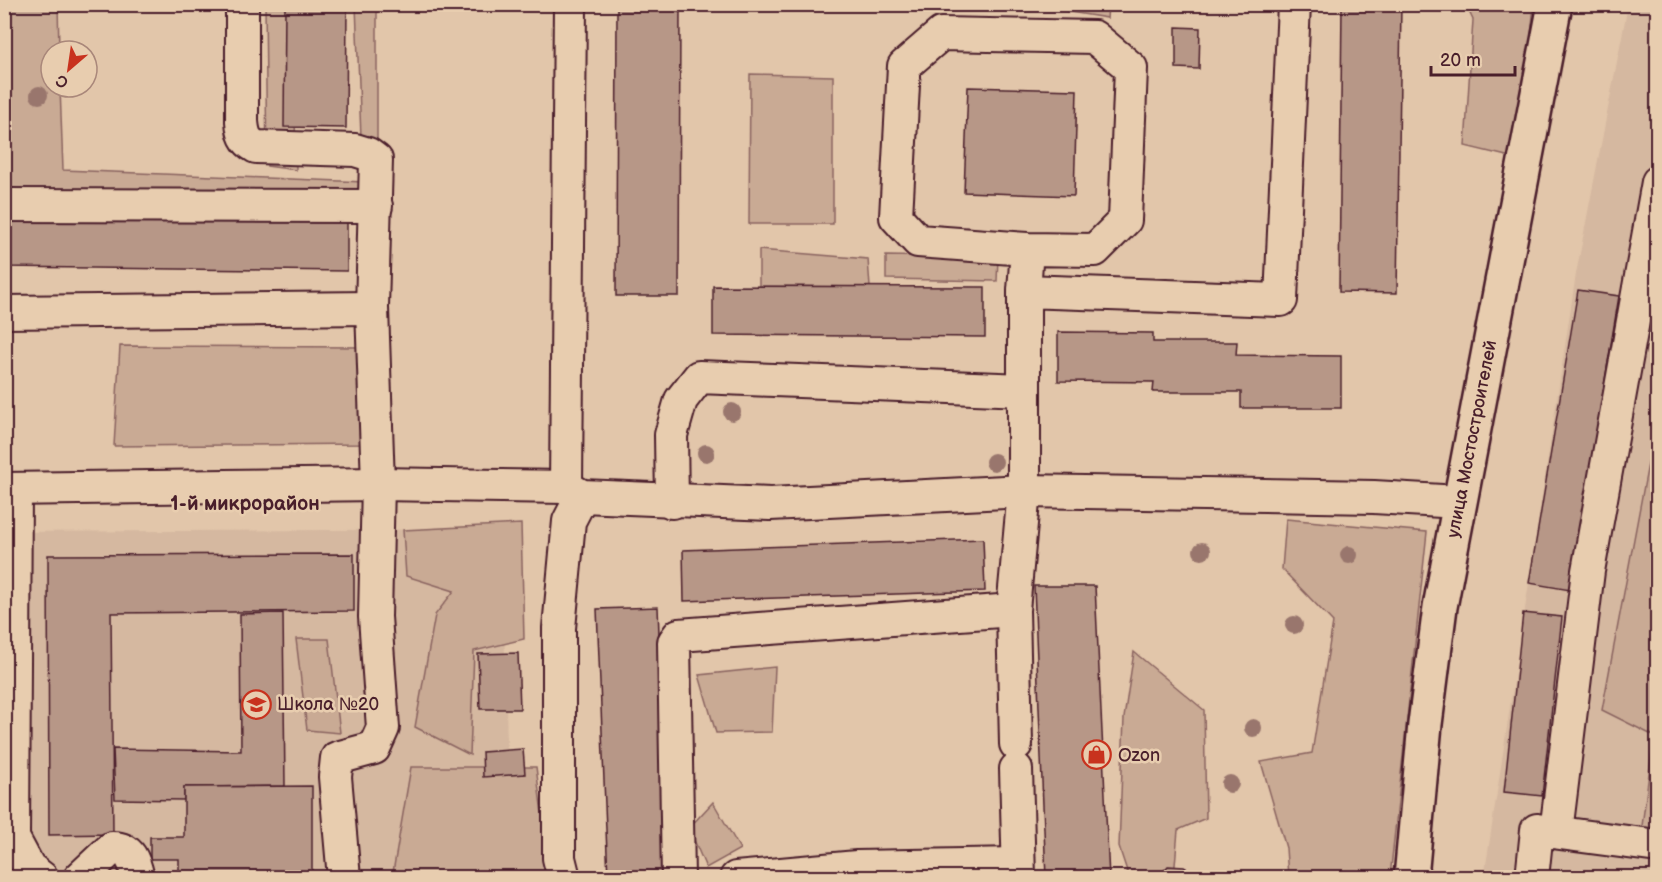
<svg xmlns="http://www.w3.org/2000/svg" width="1662" height="882" font-family="'Balsamiq Sans',sans-serif">
<style>
.built{fill:#d5b8a0}
.green{fill:#c9aa94;stroke:#8a6460;stroke-width:1.5}
.building{fill:#b79787;stroke:#4a1f2b;stroke-width:1.5}
.lines{fill:none;stroke-linecap:round;stroke-linejoin:round}
.minor-casing{stroke:#4a1f2b;stroke-width:36}
.major-casing{stroke:#4a1f2b;stroke-width:38}
.minor{stroke:#e8cdaf;stroke-width:32}
.major{stroke:#e8cdaf;stroke-width:33}
.tree{fill:#99766d}
.labels{text-anchor:middle;dominant-baseline:central;stroke-width:5;stroke-linejoin:round;paint-order:stroke}
.street-label{font-size:18px;fill:#4a1f2b;stroke:#e8cdaf}
.poi-label{font-size:18px;fill:#4a1f2b;stroke:#e8cdaf;text-anchor:start}
.neighbourhood-label{font-size:20px;font-weight:bold;fill:#4a1f2b;stroke:#e8cdaf}
</style>
<rect width="100%" height="100%" fill="#e2c6aa"/>
<filter id="ink" filterUnits="userSpaceOnUse"><feTurbulence type="fractalNoise" baseFrequency=".0167" numOctaves="2"/><feDisplacementMap in="SourceGraphic" scale="12" xChannelSelector="R" yChannelSelector="G"/><feConvolveMatrix kernelMatrix="1 2 1 2 8 2 1 2 1" color-interpolation-filters="sRGB"/></filter>
<g filter="url(#ink)">
<g class="built">
<polygon points="1628,5 1657,5 1657,877 1484,878 1576,274"/>
<polygon points="502,529 510,878 5,877 4,532"/>
</g>
<g class="green">
<polygon points="58,4 59,51 51,51 51,87 60,87 63,170 365,182 373,216 5,216 5,5"/>
<polygon points="265,5 293,5 296,170 267,166"/>
<polygon points="356,5 377,5 377,159 362,164"/>
<polygon points="1027,5 1108,5 1107,19 1107,18"/>
<polygon points="1466,5 1534,5 1519,159 1465,146 1473,20"/>
<polygon points="750,74 833,76 833,224 749,224"/>
<polygon points="759,250 868,259 870,287 759,286"/>
<polygon points="886,256 998,258 997,281 886,279"/>
<polygon points="120,346 363,347 365,444 114,446"/>
<polygon points="1657,416 1657,850 1638,856 1654,736 1602,710"/>
<polygon points="1286,519 1427,532 1390,877 1288,877 1286,848 1261,762 1312,753 1333,622 1282,569"/>
<polygon points="521,524 524,639 474,651 470,755 415,727 435,615 454,591 406,576 403,530"/>
<polygon points="296,639 329,639 340,733 307,730"/>
<polygon points="1134,652 1204,710 1206,818 1178,830 1174,877 1129,877 1119,847 1124,718"/>
<polygon points="775,667 772,732 716,733 699,675"/>
<polygon points="411,767 536,767 550,877 392,878"/>
<polygon points="713,802 740,849 706,868 689,828"/>
</g>
<g class="building">
<polygon points="285,4 347,4 346,128 284,127"/>
<polygon points="617,4 680,4 679,296 616,296"/>
<polygon points="1342,4 1401,4 1397,293 1339,292"/>
<polygon points="1176,27 1200,28 1199,69 1176,68"/>
<polygon points="968,87 1077,90 1074,196 964,192"/>
<polygon points="4,216 347,220 347,271 4,267"/>
<polygon points="713,286 985,287 985,337 713,335"/>
<polygon points="1578,290 1619,296 1570,590 1529,583"/>
<polygon points="1058,332 1153,333 1153,342 1237,342 1236,355 1341,356 1341,408 1241,408 1241,392 1153,392 1154,382 1058,381"/>
<polygon points="983,539 985,591 684,601 683,550"/>
<polygon points="354,554 354,611 111,613 113,834 49,835 48,555"/>
<polygon points="1034,586 1095,586 1109,878 1046,878"/>
<polygon points="658,607 668,878 608,878 597,609"/>
<polygon points="283,613 285,786 184,787 184,800 115,799 113,749 241,751 240,614"/>
<polygon points="1523,613 1562,617 1542,796 1504,792"/>
<polygon points="518,653 520,709 480,709 478,654"/>
<polygon points="523,749 525,774 483,777 482,752"/>
<polygon points="312,786 312,878 179,878 179,859 150,859 150,837 184,837 184,787"/>
<polygon points="1168,866 1184,867 1203,878 1157,878"/>
</g>
<g class="lines">
<defs>
<g id="minor">
<path d="M242,4V121C243,134 245,141 256,147L355,150L368,154L376,160L372,308L378,484L375,617L383,728L374,748L337,758L335,777L344,878"/>
<polyline points="4,205 376,206"/>
<polyline points="1024,291 1027,249 918,241 896,217 904,66 941,34 1094,37 1131,68 1125,220 1095,250 1027,249"/>
<polyline points="4,312 372,308"/>
<polyline points="566,487 570,4"/>
<polyline points="4,489 378,484 566,487 582,496 770,504 1024,491 1374,497 1459,502"/>
<polyline points="15,489 13,838 29,868 42,878"/>
<polyline points="672,502 671,435 681,400 699,377 1024,390"/>
<polyline points="1016,744 1013,610 1024,491 1024,291 1281,300 1294,4"/>
<polyline points="1016,769 1019,878"/>
<polyline points="1556,832 1588,571 1658,182"/>
<path d="M80,878L112,848C131,848 134,861 138,878"/>
<polyline points="564,878 559,858 559,628 569,521 582,496"/>
<polyline points="678,878 674,642 679,635 1013,610"/>
<polyline points="736,878 857,867 1017,864"/>
<polyline points="1532,878 1537,830 1658,846"/>
</g>
<polyline id="major" points="1411,878 1425,724 1440,607 1555,4"/>
</defs>
<use href="#minor" class="minor-casing"/>
<use href="#major" class="major-casing"/>
<use href="#minor" class="minor"/>
<use href="#major" class="major"/>
</g>
<g class="tree">
<circle cx="39" cy="95" r="9"/>
<circle cx="732" cy="412" r="9"/>
<circle cx="706" cy="453" r="9"/>
<circle cx="994" cy="462" r="9"/>
<circle cx="1202" cy="551" r="9"/>
<circle cx="1349" cy="555" r="9"/>
<circle cx="1294" cy="625" r="9"/>
<circle cx="1253" cy="728" r="9"/>
<circle cx="1230" cy="784" r="9"/>
</g>
</g>
<defs>
<symbol id="school-ring" viewBox="-11 -11 22 22"><circle r="9.5" fill="#e8cdaf" stroke="#c8321e" stroke-width="1.5"/><path d="M0-5L7-2L0 1L-7-2ZM-4 1L0 2.5L4 1V4Q0 6-4 4Z" fill="#c8321e"/></symbol>
<symbol id="shop-ring" viewBox="-11 -11 22 22"><circle r="9.5" fill="#e8cdaf" stroke="#c8321e" stroke-width="1.5"/><path d="M-5-2.5h2.3a2.7 3.5 0 0 1 5.4 0H5L5.5 6h-11ZM-1.5-2.5h3a1.5 2.3 0 0 0-3 0Z" fill="#c8321e"/></symbol>
</defs>
<g fill-rule="evenodd">
<use href="#school-ring" x="240" y="688" width="33" height="33"/>
<use href="#shop-ring" x="1080" y="738" width="33" height="33"/>
</g>
<g class="labels">
<g class="street-label">
<text transform="translate(1472 439) rotate(-79)">улица Мостостроителей</text>
</g>
<g class="poi-label">
<text x="277" y="704">Школа №20</text>
<text x="1118" y="755">Ozon</text>
</g>
<g class="neighbourhood-label">
<text x="245" y="504">1-й микрорайон</text>
</g>
</g>
<rect width="1662" height="882" fill="none" stroke="#e8cdaf" stroke-width="24"/>
<rect x="12" y="12" width="1638" height="858" fill="none" stroke="#4a1f2b" stroke-width="2" filter="url(#ink)"/>
<g transform="translate(69 69) rotate(209)"><circle r="28" fill="#e8cdaf" stroke="#a9877a" stroke-width="1.5"/>
<path d="M0-4.5L10 22L0 15L-10 22Z" fill="#c8321e"/>
<text y="-9" font-size="16" font-weight="bold" text-anchor="middle" fill="#4a1f2b">С</text>
</g>
<path d="M1431 66v9h84v-9" fill="none" stroke="#4a1f2b" stroke-width="3"/>
<text x="1440" y="66" font-size="18" fill="#4a1f2b" stroke="#e8cdaf" stroke-width="4.5" paint-order="stroke">20 m</text>
</svg>
